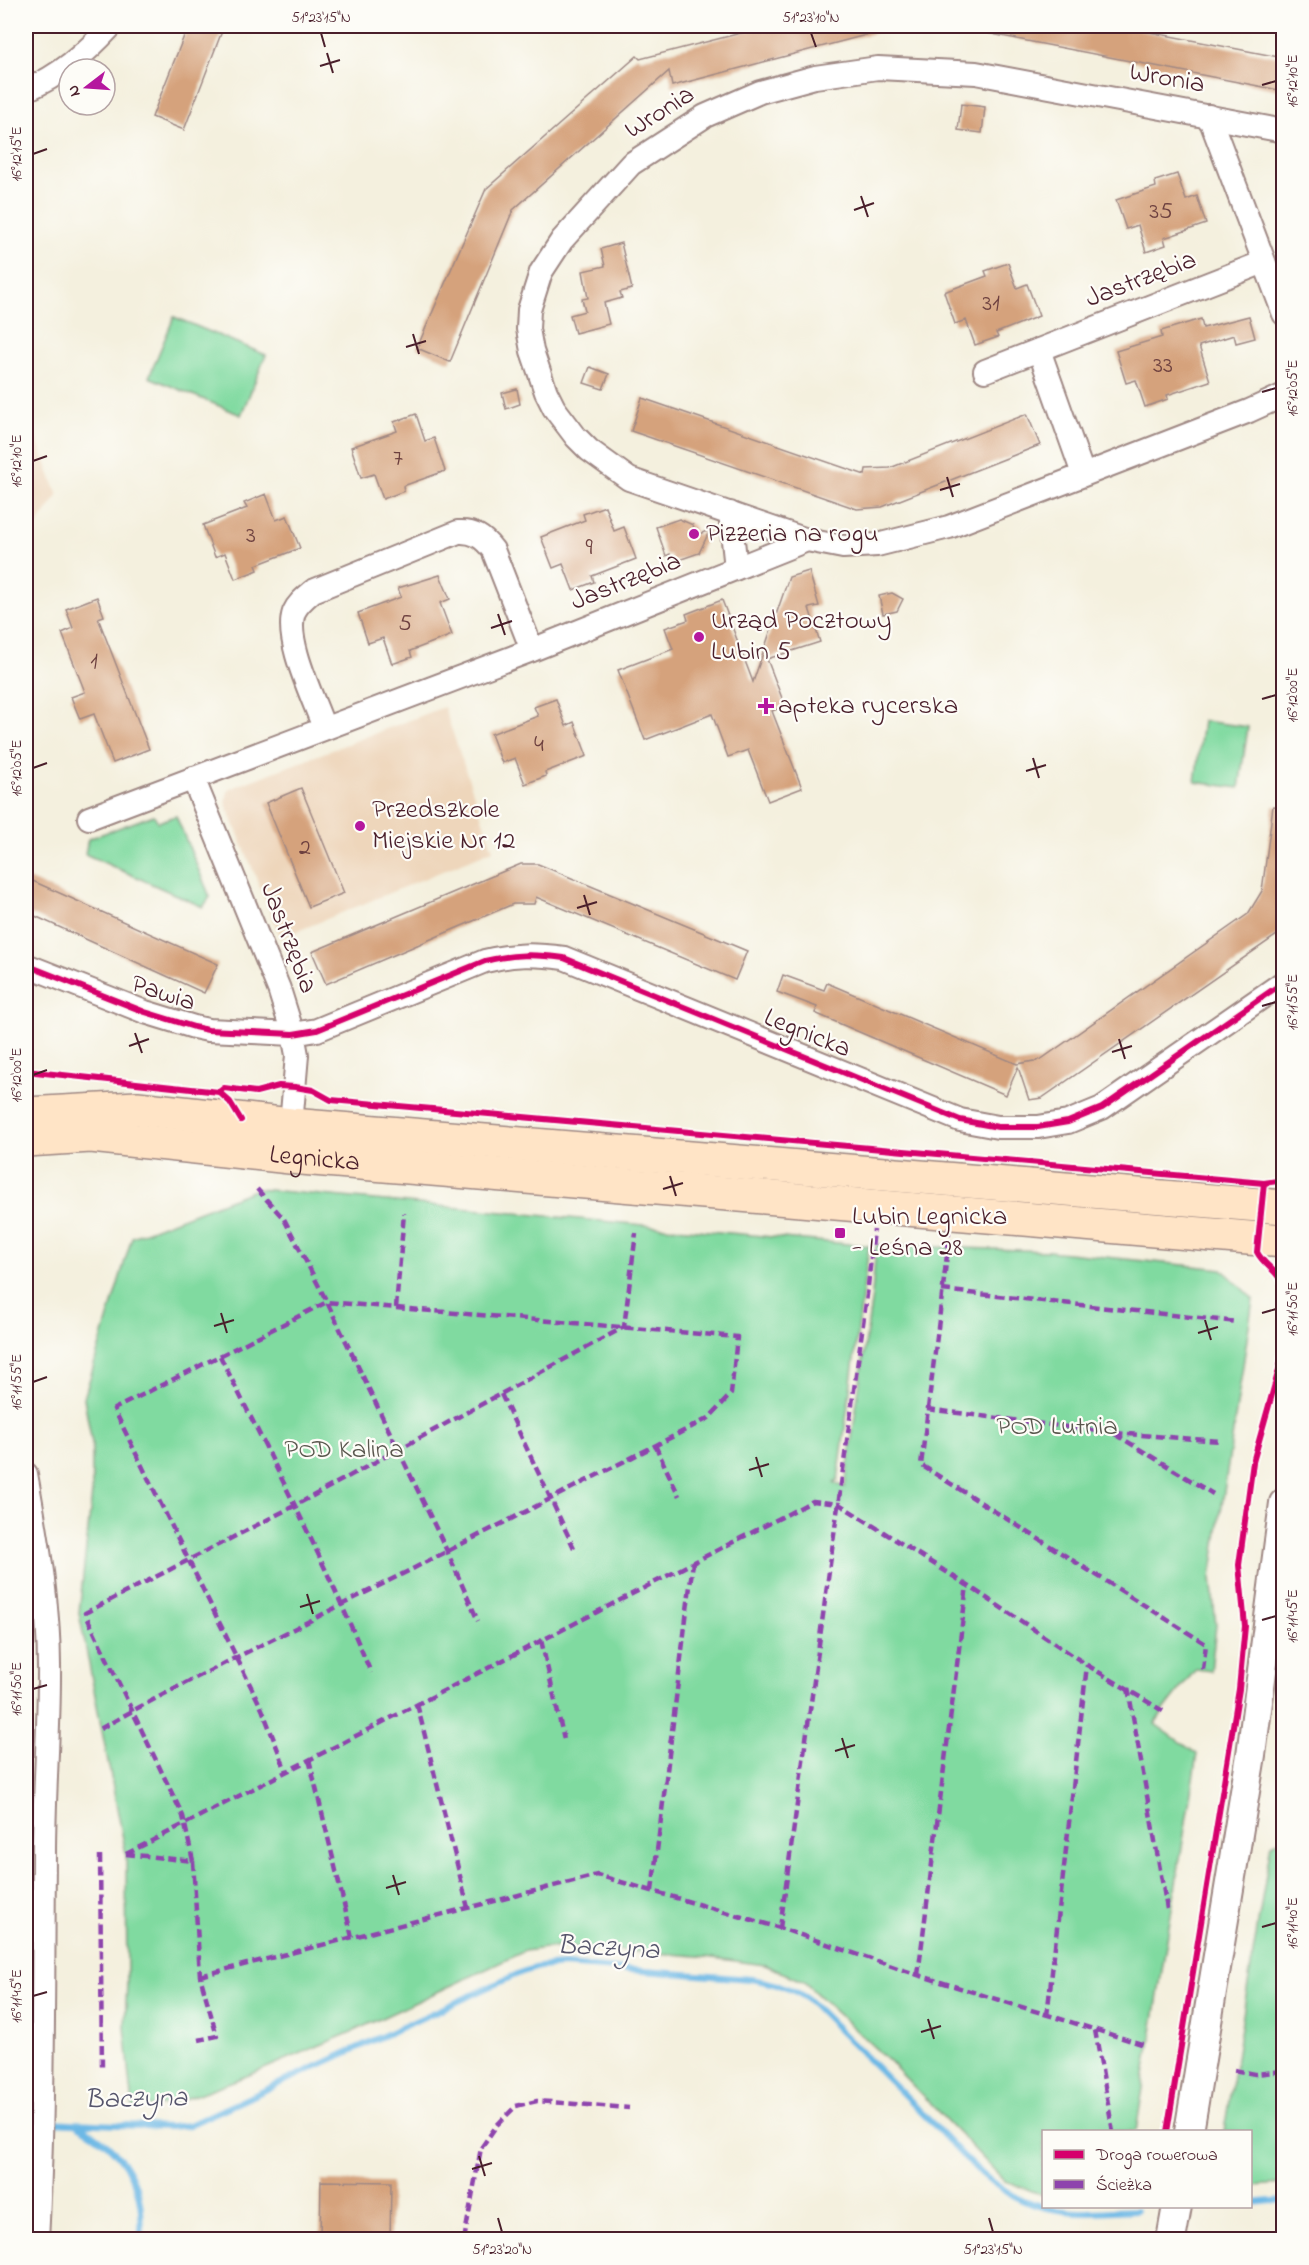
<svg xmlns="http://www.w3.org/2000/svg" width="1309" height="2265" font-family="'Indie Flower',sans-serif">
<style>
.built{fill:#eed6bb}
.green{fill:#80daa0;stroke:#657c66;stroke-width:1.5}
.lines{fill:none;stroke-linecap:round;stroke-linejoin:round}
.stream{stroke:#6cb8e5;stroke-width:6}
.building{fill:#d5a27b}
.minor-casing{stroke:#9f8884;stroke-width:26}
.tertiary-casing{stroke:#9f8884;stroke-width:32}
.secondary-casing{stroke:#9f8884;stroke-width:36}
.minor{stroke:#fff;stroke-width:22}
.tertiary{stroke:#fff;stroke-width:28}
.secondary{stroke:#ffe4c6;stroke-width:33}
.quiet{stroke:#8e44ad;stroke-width:4.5;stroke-dasharray:9 4.5;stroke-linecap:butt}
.cycleway-casing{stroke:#fdfcf7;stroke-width:10}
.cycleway{stroke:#d6006c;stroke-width:6}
.ticks{fill:none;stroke:#4a1f2b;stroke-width:2}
.poi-dot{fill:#b5179e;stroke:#fdfcf7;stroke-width:2}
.labels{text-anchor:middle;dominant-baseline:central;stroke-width:4.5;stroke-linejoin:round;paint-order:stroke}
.number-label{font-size:24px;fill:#6d403f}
.street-label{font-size:27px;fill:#4a1f2b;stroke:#fdfcf7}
.poi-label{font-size:27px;fill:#4a1f2b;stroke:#fdfcf7;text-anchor:start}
.park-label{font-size:27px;fill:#5a574e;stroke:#fdfcf7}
.water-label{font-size:28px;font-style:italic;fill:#56556c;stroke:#fdfcf7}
.neatline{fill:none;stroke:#4a1f2b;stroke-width:2}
.ticks-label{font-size:15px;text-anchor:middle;fill:#4a1f2b}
</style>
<rect width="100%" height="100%" fill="#fdfcf7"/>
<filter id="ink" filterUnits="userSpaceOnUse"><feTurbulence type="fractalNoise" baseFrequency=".0167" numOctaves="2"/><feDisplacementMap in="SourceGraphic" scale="12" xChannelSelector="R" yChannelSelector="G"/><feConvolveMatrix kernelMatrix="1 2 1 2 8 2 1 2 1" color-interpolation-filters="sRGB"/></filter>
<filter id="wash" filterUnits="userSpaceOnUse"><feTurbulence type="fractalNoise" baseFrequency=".008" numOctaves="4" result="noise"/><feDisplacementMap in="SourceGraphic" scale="24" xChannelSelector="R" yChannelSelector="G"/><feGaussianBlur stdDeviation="1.35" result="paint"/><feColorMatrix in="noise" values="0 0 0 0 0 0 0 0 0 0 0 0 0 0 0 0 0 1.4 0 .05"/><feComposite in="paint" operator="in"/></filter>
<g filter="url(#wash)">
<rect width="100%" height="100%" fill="#f4f0de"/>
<g class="built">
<polygon points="26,411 58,496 26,540"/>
<polygon points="444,707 493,850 281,938 225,802 229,789"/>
</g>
<g class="green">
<polygon points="174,317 266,355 241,415 149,377"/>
<polygon points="1203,721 1248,727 1239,788 1195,782"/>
<polygon points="154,815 158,822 176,816 210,897 203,907 85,854 88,839"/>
<polygon points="257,1189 869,1246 838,1480 834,1483 845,1487 872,1296 876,1245 1048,1251 1222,1269 1253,1299 1211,1578 1216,1625 1211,1671 1196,1669 1163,1711 1155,1724 1197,1754 1136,2131 1044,2132 1043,2195 1005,2181 890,2062 804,1982 765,1965 698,1956 559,1946 525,1951 356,2030 252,2074 171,2104 133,2108 125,2027 127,1983 126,1854 79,1613 92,1493 92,1443 84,1398 132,1237"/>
<polygon points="1283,1838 1283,2184 1251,2186 1250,2132 1224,2131 1271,1844"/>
</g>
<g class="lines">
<g class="stream">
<path d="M46,2122L170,2127L189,2125L522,1972L539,1967L564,1965L751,1979C772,1983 790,1987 808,1999C849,2040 890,2081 931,2122C958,2150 987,2186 1024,2201C1060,2216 1098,2212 1136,2210"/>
<path d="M78,2125C124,2148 148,2189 140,2240"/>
<polyline points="1250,2203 1284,2200"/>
</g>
</g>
<g id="blocks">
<g class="building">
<polygon points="188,26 224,26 184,130 152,117"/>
<polygon points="768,26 880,26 881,31 672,86 669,71 513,210 450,362 417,348 486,189 637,56 640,59"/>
<polygon points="987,26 1118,26 1284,58 1284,91 986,33"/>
<polygon points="961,104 985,107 982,133 958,130"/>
<polygon points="1177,174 1186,200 1197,196 1206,224 1164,238 1166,245 1146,252 1138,225 1126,229 1116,200 1156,187 1155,181"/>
<polygon points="621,243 632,289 620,292 622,298 604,303 609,324 575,333 570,315 585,311 582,299 588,298 583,271 605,266 601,249"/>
<polygon points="1008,263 1017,288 1027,284 1039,316 996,333 998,337 975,345 966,320 955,324 944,292 987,276 985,271"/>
<polygon points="1249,316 1255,338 1236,343 1234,335 1199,346 1210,381 1167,395 1168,399 1145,407 1136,380 1126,383 1116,351 1162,337 1161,331 1201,319 1203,328"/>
<polygon points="590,367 609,374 603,389 584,383"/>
<polygon points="517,389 520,404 506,409 502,393"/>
<polygon points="642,398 865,475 866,469 890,468 1027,414 1040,445 882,507 857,509 631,431"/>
<polygon points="416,414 425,441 434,438 445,471 403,486 404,491 383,499 374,474 361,478 351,447 397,431 394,422"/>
<polygon points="266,494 276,520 287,516 300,548 256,565 258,570 235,579 225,553 215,557 203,525 247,508 244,503"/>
<polygon points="605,506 614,531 624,527 636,559 592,576 594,582 573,590 563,564 553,568 541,537 585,520 583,514"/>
<polygon points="679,519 693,525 696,535 710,530 699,553 673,562 670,554 666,556 656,527"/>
<polygon points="809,571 819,606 809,608 820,642 767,659 785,706 772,711 802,788 768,801 748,750 728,757 712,714 645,740 618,670 673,649 665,628 688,620 686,614 722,600 753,682 789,577"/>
<polygon points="440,575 450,599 440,603 452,635 410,651 412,657 392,664 383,638 368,643 358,613 401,597 398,588"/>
<polygon points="892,593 903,599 897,611 883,614 879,596"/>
<polygon points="97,597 104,616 98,618 149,749 113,763 94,714 80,719 71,697 85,692 62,633 73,628 66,609"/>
<polygon points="556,699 566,726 574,722 587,756 545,772 546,776 525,784 515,758 502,763 491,734 538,716 534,707"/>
<polygon points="301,788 344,893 309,907 266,803"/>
<polygon points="1273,806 1284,807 1284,930 1042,1098 1029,1100 1018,1067 1006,1095 815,1013 817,1007 777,992 783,975 824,990 827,983 1017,1064 1040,1060 1248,914 1262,891"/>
<polygon points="521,864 538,864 747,951 735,980 536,897 534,904 513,904 326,984 312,952"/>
<polygon points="26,878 218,964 204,993 26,912"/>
<polygon points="321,2181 391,2182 390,2240 320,2240"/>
</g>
</g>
</g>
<g filter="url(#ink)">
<use href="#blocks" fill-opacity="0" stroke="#9f8884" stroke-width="1.5"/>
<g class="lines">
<defs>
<g id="minor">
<path d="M26,90C60,76 86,53 111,26"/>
<polyline points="1209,116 1284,314"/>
<polyline points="1039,350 1083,474"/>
<polyline points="985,371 1264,262"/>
<polyline points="730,513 736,568"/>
<polyline points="807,540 629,479 589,450 576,437 554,408 546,392 532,351 528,329 529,310 541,272 562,240 631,164 705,116 760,92 815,77 878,68 976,73 1284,131"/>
<path d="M324,728C314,699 284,640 294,612C298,603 306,597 313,591L458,532C474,531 483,537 493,550L532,650"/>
<polyline points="193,778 279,989 293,1034 297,1055 291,1125"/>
<polyline points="89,818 532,650 807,540 843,547 877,545 949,527 1249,411 1284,395"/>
<path d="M26,965L145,1012L194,1027L208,1030L293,1034L317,1030L485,961C514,954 534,954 564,958L960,1120L998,1127H1038L1068,1122L1102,1108L1284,982"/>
<path d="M26,1474C38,1541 50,1608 49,1676C49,1735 44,1794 44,1853C43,1982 44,2111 37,2240"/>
</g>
<g id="tertiary">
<polyline points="1189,2132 1251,1755 1284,1503"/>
<polyline points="1171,2240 1177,2206"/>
</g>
<g id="secondary">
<polyline points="26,1114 137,1108 291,1125 1284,1207"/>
<path id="s1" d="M26,1140L91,1136L290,1157L1284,1241"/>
</g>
</defs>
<use href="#minor" class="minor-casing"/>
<use href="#tertiary" class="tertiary-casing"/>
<use href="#secondary" class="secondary-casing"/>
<use href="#minor" class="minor"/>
<use href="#tertiary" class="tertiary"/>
<use href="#secondary" class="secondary"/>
<g class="quiet">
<polyline points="257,1189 284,1219 327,1302 447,1551 478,1621"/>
<polyline points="949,1226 948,1247 921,1465 1206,1644 1203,1670"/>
<polyline points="942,1290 1237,1322"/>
<polyline points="396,1308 404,1213"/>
<path d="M220,1356C273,1461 326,1564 371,1673"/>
<polyline points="501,1394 574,1548"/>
<polyline points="927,1409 1114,1433 1220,1441"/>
<polyline points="1115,1434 1213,1494"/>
<polyline points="655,1445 679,1496"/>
<polyline points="541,1640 564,1739"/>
<polyline points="1128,1688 1167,1909"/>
<polyline points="417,1704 468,1908"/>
<path d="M100,1729C177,1685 257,1648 335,1608C460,1545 584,1482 709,1418L731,1394L737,1337L327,1302L114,1409L262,1709L286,1771"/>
<polyline points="309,1759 352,1937"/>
<polyline points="126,1854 813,1501 839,1504 967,1585 1087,1665 1163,1711"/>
<polyline points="126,1854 193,1861 200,1976 217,2036 199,2040"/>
<polyline points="100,1855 102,2071"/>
<polyline points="193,1861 183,1816 85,1613 296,1505 624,1327 636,1233"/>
<polyline points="652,1891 693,1562"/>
<polyline points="780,1928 867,1295 874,1230"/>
<polyline points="918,1975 967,1585"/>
<polyline points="200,1976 597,1875 780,1928 918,1975 1145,2045"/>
<polyline points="1047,2016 1087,1665"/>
<polyline points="1095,2030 1113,2132"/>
<polyline points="1234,2070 1255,2074 1284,2071"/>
<polyline points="464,2240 481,2148 497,2125 516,2106 537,2101 629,2108"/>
</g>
<defs>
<g id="cycleway">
<path d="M26,965L145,1012L194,1027L208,1030L293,1034L317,1030L485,961C514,954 534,954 564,958L960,1120L998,1127H1038L1068,1122L1102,1108L1284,982"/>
<polyline points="26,1071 219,1092 230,1102 241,1120"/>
<polyline points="219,1092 224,1088 256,1092 279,1086 295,1087 313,1090 331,1100 1264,1183 1284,1180"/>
<path d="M1264,1183L1257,1252C1264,1266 1279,1271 1284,1287"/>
<polyline points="1167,2132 1239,1689 1245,1626 1239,1565 1253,1462 1280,1366 1284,1339"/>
</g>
</defs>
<use href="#cycleway" class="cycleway-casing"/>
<use href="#cycleway" class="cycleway"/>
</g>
</g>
<path class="ticks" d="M321,33L325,47M811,33L816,47M327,53L333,73M320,66L340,60M1262,85L1276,81M33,154L47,149M861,196L868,217M854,210L874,203M413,334L419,354M406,347L426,341M1262,392L1276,388M33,461L47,456M947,477L953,497M940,490L960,484M498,614L505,635M491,628L512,621M1262,699L1276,695M1033,758L1039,778M33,768L47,763M1026,771L1046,765M584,895L590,915M577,908L597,902M1262,1006L1276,1002M135,1033L142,1053M1119,1039L1125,1059M129,1046L149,1039M1112,1052L1132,1046M33,1075L47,1070M670,1176L676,1196M663,1189L683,1183M221,1313L227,1333M1262,1313L1276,1309M1205,1320L1211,1340M214,1326L234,1320M1198,1333L1218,1327M33,1382L47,1377M756,1457L762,1477M749,1470L769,1464M307,1594L313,1614M300,1607L320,1601M1262,1620L1276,1616M33,1689L47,1685M842,1738L848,1758M835,1751L855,1745M393,1875L399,1895M386,1888L406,1882M1262,1927L1276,1923M33,1996L47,1992M928,2019L934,2039M921,2032L941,2026M479,2156L485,2176M472,2169L492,2163M498,2218L502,2232M989,2218L993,2232"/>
<g class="poi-dot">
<circle cx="694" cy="534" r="6"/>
<circle cx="699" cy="637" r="6"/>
<path d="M763 697h6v6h6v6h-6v6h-6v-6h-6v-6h6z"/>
<circle cx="360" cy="826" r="6"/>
<rect x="834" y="1227" width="12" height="12" rx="3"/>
</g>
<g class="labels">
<g class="number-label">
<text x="1161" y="212">35</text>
<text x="991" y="304">31</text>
<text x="1163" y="366">33</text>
<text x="398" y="459">7</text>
<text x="251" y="536">3</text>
<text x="589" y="548">9</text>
<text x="405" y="624">5</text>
<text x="94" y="662">1</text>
<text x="539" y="745">4</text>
<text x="305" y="848">2</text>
</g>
<g class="street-label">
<text transform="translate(1167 79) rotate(10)">Wronia</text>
<text transform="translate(660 113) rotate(-32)">Wronia</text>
<text transform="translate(1141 280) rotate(-21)">Jastrzębia</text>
<text transform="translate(626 582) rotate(-22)">Jastrzębia</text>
<text transform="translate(288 938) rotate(69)">Jastrzębia</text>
<text transform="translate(163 994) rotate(18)">Pawia</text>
<text transform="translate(807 1034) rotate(22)">Legnicka</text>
<text stroke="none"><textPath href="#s1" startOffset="290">Legnicka</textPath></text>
</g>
<g class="poi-label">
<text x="706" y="534">Pizzeria na rogu</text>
<text x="711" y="621">Urząd Pocztowy<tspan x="711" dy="31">Lubin 5</tspan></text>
<text x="778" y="706">apteka rycerska</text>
<text x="372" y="810">Przedszkole<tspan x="372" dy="31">Miejskie Nr 12</tspan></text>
<text x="852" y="1217">Lubin Legnicka<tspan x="852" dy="31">- Leśna 28</tspan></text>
</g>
<g class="park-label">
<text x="1057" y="1427">POD Lutnia</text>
<text x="344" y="1450">POD Kalina</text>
</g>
<g class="water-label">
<text transform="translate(608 1949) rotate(3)">Baczyna</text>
<text transform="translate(136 2100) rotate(-1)">Baczyna</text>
</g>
</g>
<rect width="1309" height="2265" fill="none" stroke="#fdfcf7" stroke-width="66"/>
<rect x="1042" y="2130" width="210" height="78" fill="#fdfcf7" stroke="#b5a4a5" stroke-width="1.5"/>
<rect x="1054" y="2150" width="30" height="9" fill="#d6006c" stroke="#b5a4a5" stroke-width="1.5"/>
<text x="1096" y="2160" font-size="18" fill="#4a1f2b">Droga rowerowa</text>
<rect x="1054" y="2180" width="30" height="9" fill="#8e44ad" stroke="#b5a4a5" stroke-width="1.5"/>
<text x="1096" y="2190" font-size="18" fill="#4a1f2b">Ścieżka</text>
<g transform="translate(87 87) rotate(253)"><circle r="28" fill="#fdfcf7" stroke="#b5a4a5" stroke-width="1.5"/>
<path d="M0-4.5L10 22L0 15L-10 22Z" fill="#b5179e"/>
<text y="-9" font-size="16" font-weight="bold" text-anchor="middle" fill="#4a1f2b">N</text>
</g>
<rect x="33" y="33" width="1243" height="2199" class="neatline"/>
<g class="ticks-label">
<text x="321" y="22">51°23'15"N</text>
<text x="811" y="22">51°23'10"N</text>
<text transform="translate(1292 81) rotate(-90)" y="5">16°12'10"E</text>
<text transform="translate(16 154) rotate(-90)" y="5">16°12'15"E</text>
<text transform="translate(1292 388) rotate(-90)" y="5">16°12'05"E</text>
<text transform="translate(16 461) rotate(-90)" y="5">16°12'10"E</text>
<text transform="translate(1292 695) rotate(-90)" y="5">16°12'00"E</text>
<text transform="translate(16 768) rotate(-90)" y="5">16°12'05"E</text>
<text transform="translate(1292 1002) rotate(-90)" y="5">16°11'55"E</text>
<text transform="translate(16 1075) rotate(-90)" y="5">16°12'00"E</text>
<text transform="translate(1292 1309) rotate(-90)" y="5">16°11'50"E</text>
<text transform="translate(16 1382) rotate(-90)" y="5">16°11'55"E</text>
<text transform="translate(1292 1616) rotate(-90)" y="5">16°11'45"E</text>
<text transform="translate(16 1689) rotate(-90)" y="5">16°11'50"E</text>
<text transform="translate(1292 1923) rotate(-90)" y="5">16°11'40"E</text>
<text transform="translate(16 1996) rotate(-90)" y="5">16°11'45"E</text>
<text x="502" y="2254">51°23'20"N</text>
<text x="993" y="2254">51°23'15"N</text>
</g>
</svg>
